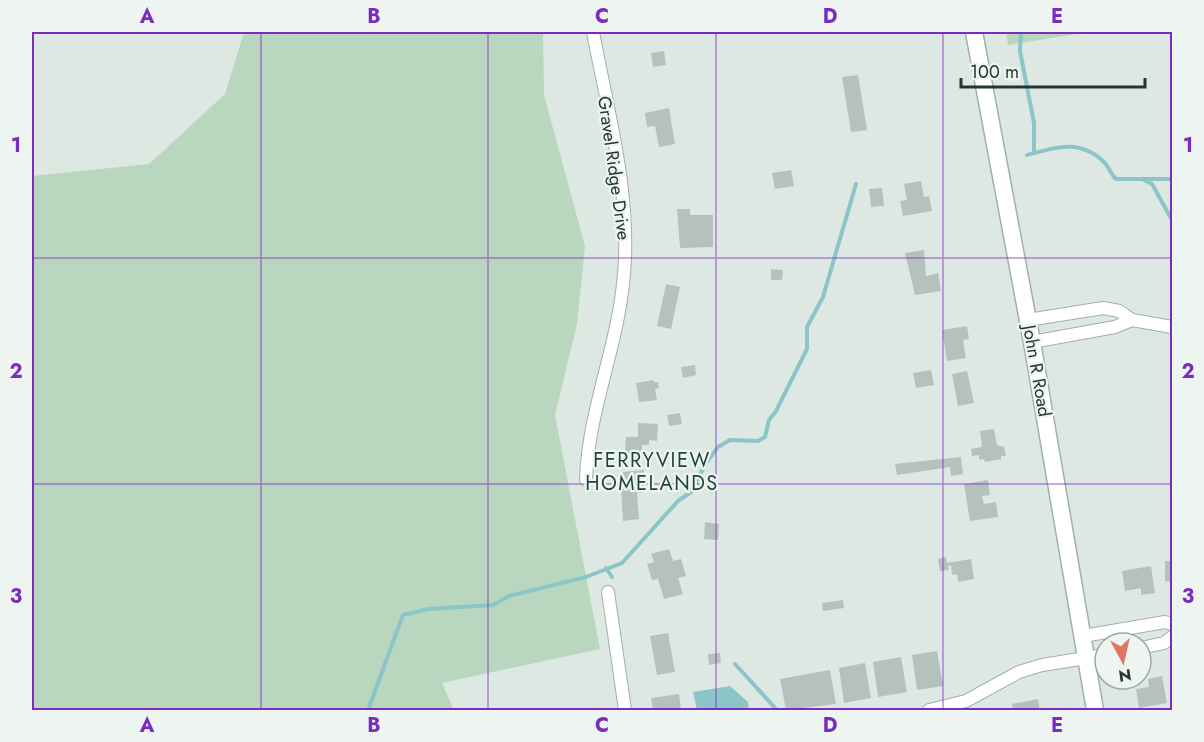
<svg xmlns="http://www.w3.org/2000/svg" width="1204" height="742" font-family="Jost,sans-serif">
<style>
.green{fill:#b9d7be}
.water{fill:#8cc5c8}
.lines{fill:none;stroke-linecap:round;stroke-linejoin:round}
.stream{stroke:#8cc5c8;stroke-width:4}
.building{fill:#b4c2bb}
.street-casing{stroke:#a2afa9;stroke-width:14}
.secondary-casing{stroke:#9fb2a9;stroke-width:19}
.street{stroke:#fff;stroke-width:12}
.secondary{stroke:#fff;stroke-width:16}
.grid{fill:none;stroke:#7b2cbf;stroke-width:1.5;stroke-opacity:0.55}
.labels{text-anchor:middle;dominant-baseline:central;stroke-width:4.5;stroke-linejoin:round;paint-order:stroke}
.street-label{font-size:18px;fill:#22362e;stroke:#eef5f1}
.neighbourhood-label{font-size:20px;letter-spacing:1.5px;fill:#204538;stroke:#eef5f1}
.neatline{fill:none;stroke:#7b2cbf;stroke-width:2}
.grid-label{font-size:20px;text-anchor:middle;font-weight:bold;fill:#7b2cbf}
</style>
<rect width="100%" height="100%" fill="#dee8e3"/>
<g class="green">
<polygon points="244,32 543,32 544,95 585,246 577,324 555,415 600,649 442,683 454,710 32,710 32,176 149,164 225,94"/>
<polygon points="1006,32 1089,32 1008,45"/>
</g>
<polygon class="water" points="730,686 748,702 749,710 697,710 693,692"/>
<g class="lines">
<g class="stream">
<polyline points="1021,32 1020,51 1034,123 1034,153"/>
<path d="M1027,155C1055,147 1081,138 1105,163C1109,168 1111,174 1116,179H1172"/>
<polyline points="1144,180 1152,184 1172,220"/>
<polyline points="606,568 612,577"/>
<polyline points="735,664 777,710"/>
<polyline points="368,710 403,615 428,609 493,605 509,596 586,577 622,563 678,501 691,492 706,463 718,447 730,440 758,441 765,437 769,420 776,411 807,349 807,327 823,297 856,184"/>
</g>
</g>
<g class="building">
<polygon points="664,51 666,65 653,67 651,53"/>
<polygon points="858,75 867,130 851,132 842,77"/>
<polygon points="669,108 675,144 659,147 655,126 647,127 645,113"/>
<polygon points="791,170 794,186 775,189 772,173"/>
<polygon points="921,181 924,197 929,196 932,211 903,216 900,201 907,200 904,184"/>
<polygon points="882,188 884,206 871,207 869,189"/>
<polygon points="677,209 690,209 690,215 713,215 713,247 680,248"/>
<polygon points="924,250 926,276 938,273 941,291 915,295 905,253"/>
<polygon points="771,269 783,270 782,280 771,280"/>
<polygon points="666,284 680,287 671,329 657,326"/>
<polygon points="967,326 969,339 963,340 966,358 947,361 942,330"/>
<polygon points="695,365 696,375 683,378 681,367"/>
<polygon points="931,370 934,385 916,388 913,373"/>
<polygon points="967,371 974,403 958,406 952,374"/>
<polygon points="653,380 654,382 658,382 659,388 655,389 657,400 639,402 636,383"/>
<polygon points="680,413 682,424 669,426 667,415"/>
<polygon points="638,423 658,424 657,441 649,440 649,445 642,445 642,455 625,455 626,437 638,437"/>
<polygon points="994,429 997,445 1004,447 1006,456 1001,456 1001,459 985,462 984,459 979,460 979,455 972,456 971,449 982,447 980,431"/>
<polygon points="961,457 963,474 951,476 950,467 897,475 895,464"/>
<polygon points="644,470 643,493 637,493 639,519 623,521 621,488 634,487 634,483 624,484 623,472"/>
<polygon points="988,480 990,495 982,496 984,504 996,502 998,517 970,521 964,484"/>
<polygon points="705,522 719,524 718,540 704,539"/>
<polygon points="669,549 673,561 681,559 686,576 678,578 683,594 664,599 658,579 652,580 647,564 654,562 651,554"/>
<polygon points="946,557 947,563 971,559 974,579 958,582 957,574 952,575 951,565 948,566 949,570 940,571 938,559"/>
<polygon points="1165,561 1172,561 1172,582 1165,581"/>
<polygon points="1151,566 1155,593 1141,595 1141,588 1125,591 1122,571"/>
<polygon points="843,600 844,608 823,611 822,603"/>
<polygon points="668,633 675,672 657,675 650,636"/>
<polygon points="937,651 943,686 917,690 912,655"/>
<polygon points="720,653 721,663 709,665 708,654"/>
<polygon points="901,657 907,692 878,697 873,662"/>
<polygon points="865,663 871,698 844,703 839,668"/>
<polygon points="830,670 836,704 786,710 780,679"/>
<polygon points="1162,676 1167,703 1139,708 1136,689 1149,687 1148,679"/>
<polygon points="679,694 681,710 653,710 651,698"/>
<polygon points="1038,699 1040,710 1013,710 1012,704"/>
</g>
<g class="lines">
<defs>
<g id="street">
<polyline points="1028,320 1103,308 1119,311 1132,320 1172,327"/>
<polyline points="1032,342 1115,327 1132,320"/>
<path d="M586,480C588,413 616,351 623,284C633,200 608,113 593,32"/>
<polyline points="608,592 625,710"/>
<polyline points="1083,636 1165,622 1172,624"/>
<polyline points="1141,648 1164,643 1172,637"/>
<polyline points="929,710 966,701 1019,672 1042,665 1105,655"/>
</g>
<polyline id="secondary" points="974,32 1032,342 1095,710"/>
</defs>
<use href="#street" class="street-casing"/>
<use href="#secondary" class="secondary-casing"/>
<use href="#street" class="street"/>
<use href="#secondary" class="secondary"/>
</g>
<path class="grid" d="M261,32V710M488,32V710M716,32V710M943,32V710M32,258H1172M32,484H1172"/>
<g class="labels">
<g class="street-label">
<text transform="translate(614 168) rotate(82)">Gravel Ridge Drive</text>
<text transform="translate(1037 371) rotate(80)">John R Road</text>
</g>
<g class="neighbourhood-label">
<text x="652" y="460">FERRYVIEW<tspan x="652" dy="23">HOMELANDS</tspan></text>
</g>
</g>
<rect width="1204" height="742" fill="none" stroke="#eef5f1" stroke-width="66"/>
<g transform="translate(1123 661) rotate(172)"><circle r="28" fill="#eef5f1" stroke="#9ca9a3" stroke-width="1.5"/>
<path d="M0-4.5L10 22L0 15L-10 22Z" fill="#e27463"/>
<text y="-9" font-size="16" font-weight="bold" text-anchor="middle" fill="#22362e">N</text>
</g>
<path d="M961 78v9h184v-9" fill="none" stroke="#22362e" stroke-width="3"/>
<text x="970" y="78" font-size="18" fill="#22362e" stroke="#eef5f1" stroke-width="4.5" paint-order="stroke">100 m</text>
<rect x="33" y="33" width="1138" height="676" class="neatline"/>
<g class="grid-label">
<text x="147" y="23">A</text>
<text x="374" y="23">B</text>
<text x="602" y="23">C</text>
<text x="830" y="23">D</text>
<text x="1057" y="23">E</text>
<text x="16" y="152">1</text>
<text x="1188" y="152">1</text>
<text x="16" y="378">2</text>
<text x="1188" y="378">2</text>
<text x="16" y="603">3</text>
<text x="1188" y="603">3</text>
<text x="147" y="732">A</text>
<text x="374" y="732">B</text>
<text x="602" y="732">C</text>
<text x="830" y="732">D</text>
<text x="1057" y="732">E</text>
</g>
</svg>
